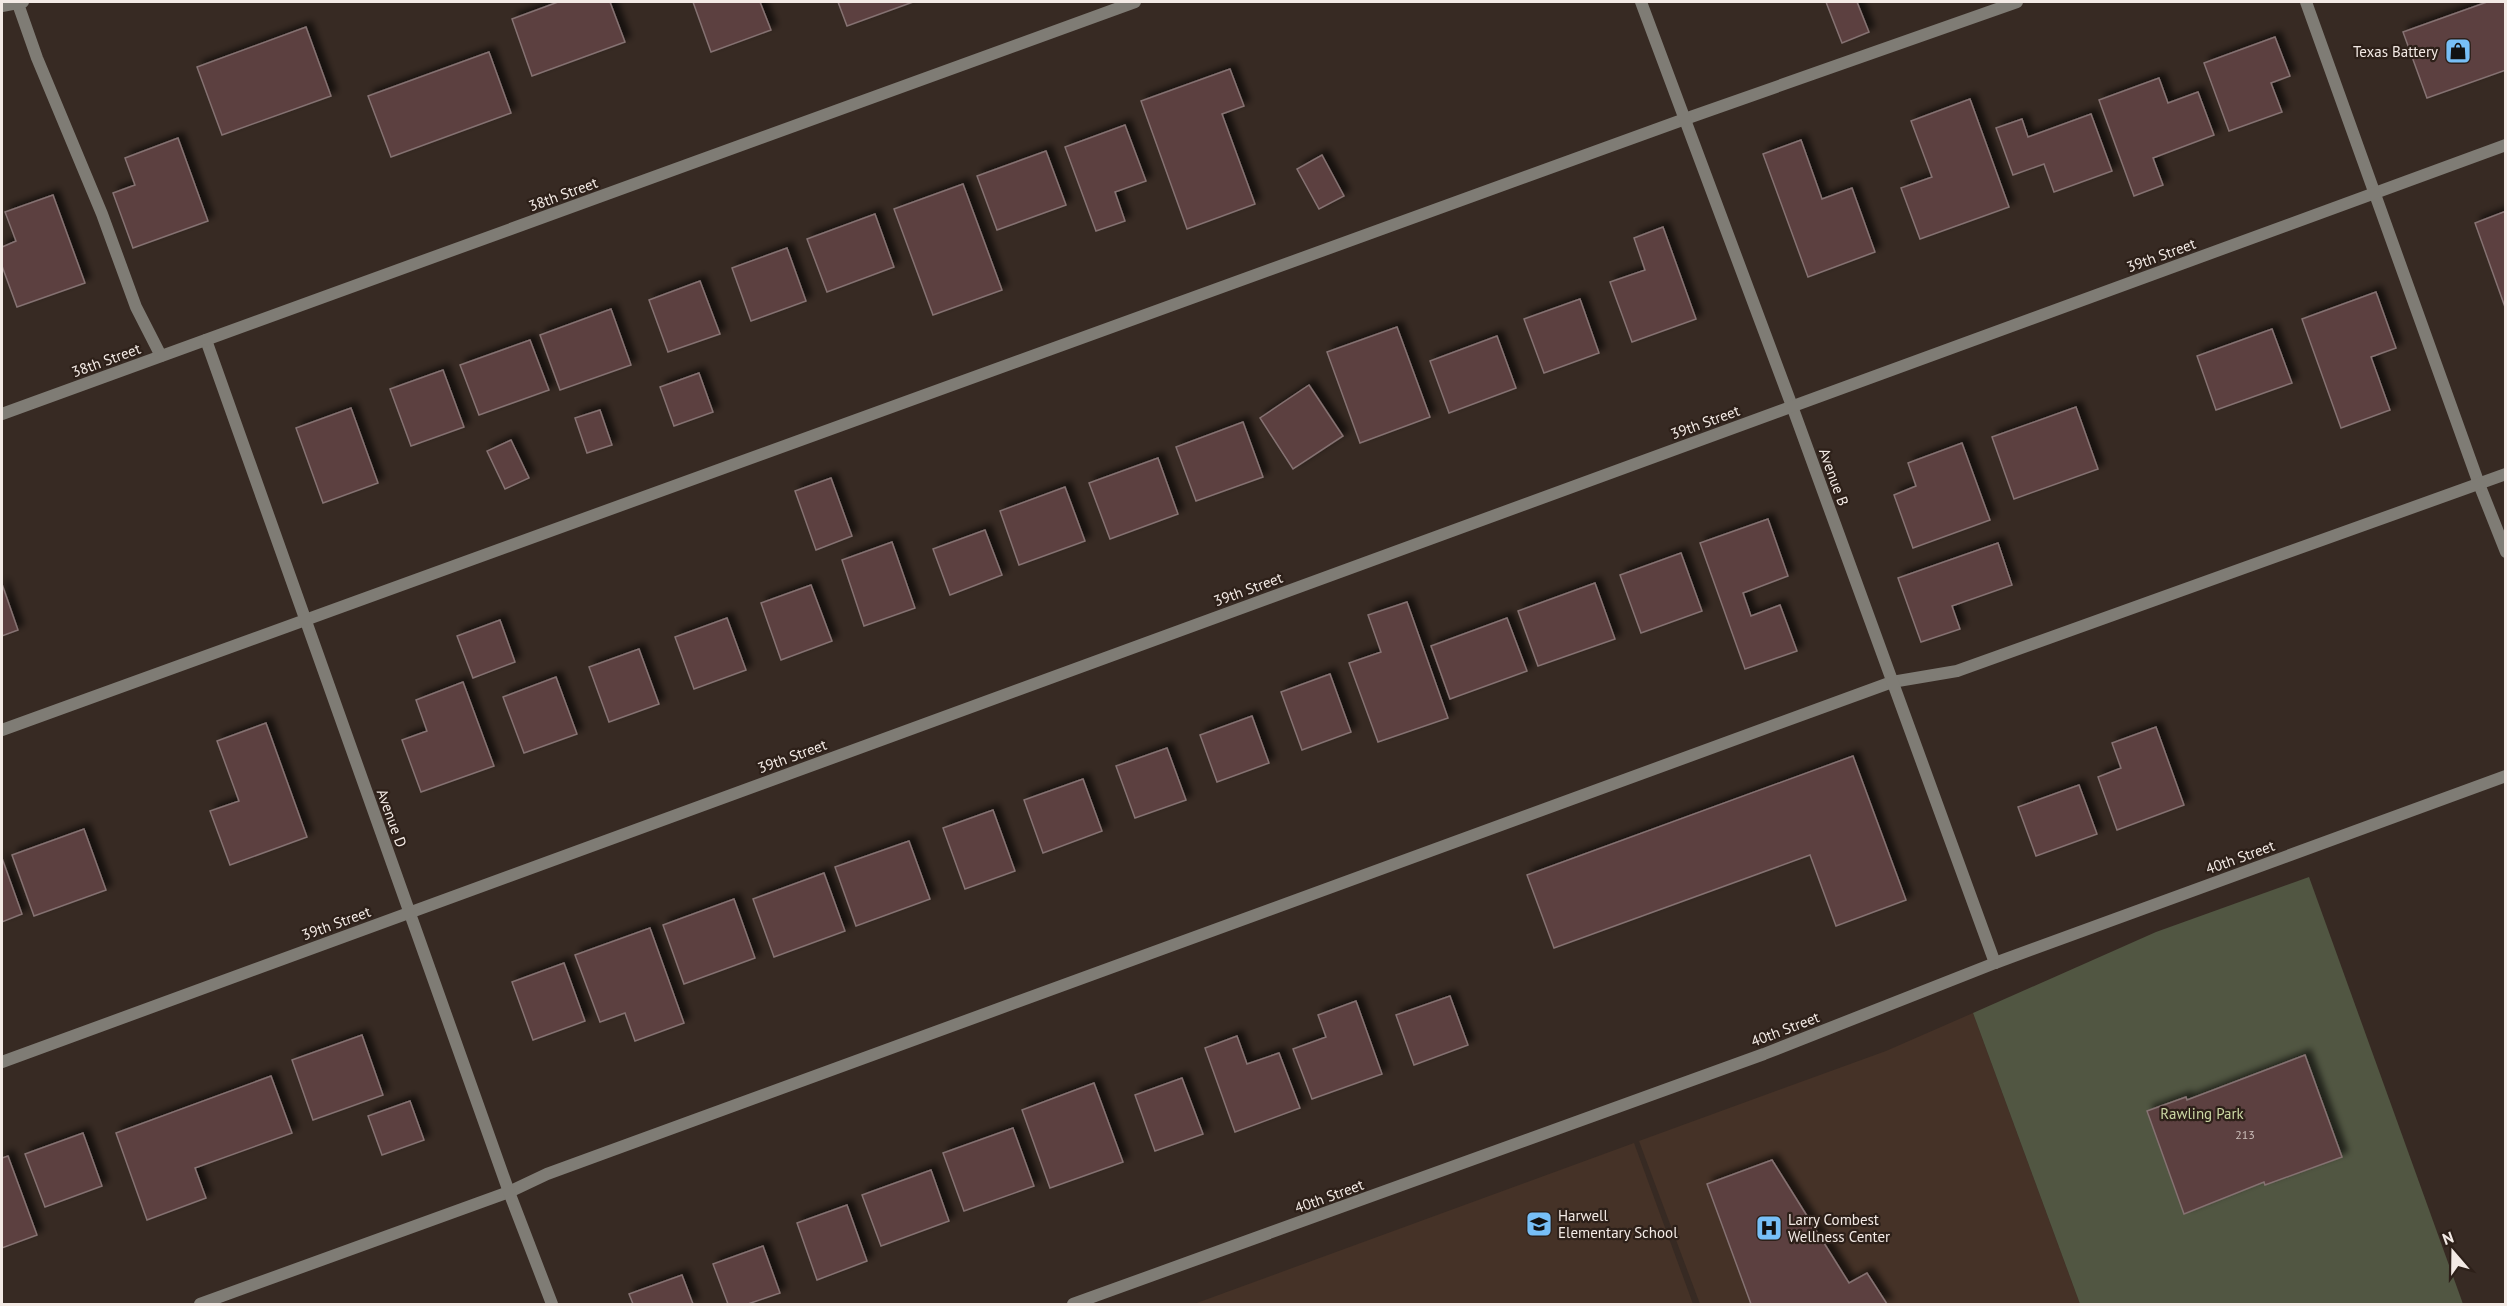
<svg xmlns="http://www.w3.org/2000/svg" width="2507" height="1306" font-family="'PT Sans',sans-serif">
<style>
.built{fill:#453227}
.green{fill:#515642}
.building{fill:#5c4040;stroke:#857272;stroke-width:1.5;filter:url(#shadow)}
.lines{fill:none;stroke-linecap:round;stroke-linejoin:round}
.service{stroke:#7f7c75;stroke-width:12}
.minor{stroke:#7f7c75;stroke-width:12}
.labels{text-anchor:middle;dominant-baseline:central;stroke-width:4.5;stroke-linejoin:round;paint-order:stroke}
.number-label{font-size:12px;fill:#cdc0bc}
.poi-label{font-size:15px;fill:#f3eae5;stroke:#2d2019;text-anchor:start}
.street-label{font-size:15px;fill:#f3eae5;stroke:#2d2019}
.park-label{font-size:15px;fill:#ccd8a4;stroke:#2d2019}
</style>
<defs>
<filter id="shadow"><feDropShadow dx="5.5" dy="-5.5" stdDeviation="3" flood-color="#0009"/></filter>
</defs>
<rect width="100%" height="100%" fill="#372a23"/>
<g class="built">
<polygon points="1973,1013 2080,1304 1700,1304 1639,1141 1886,1051"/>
<polygon points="1634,1143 1693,1304 1194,1304"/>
</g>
<polygon class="green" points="2309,877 2463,1304 2080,1304 1973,1013 2156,932"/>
<g class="building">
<polygon points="558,2 610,2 625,42 532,76 512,19"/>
<polygon points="693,2 760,2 771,30 711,52"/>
<polygon points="838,2 913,2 847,26"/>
<polygon points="1826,2 1857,2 1869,32 1842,43"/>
<polygon points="2487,2 2506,2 2506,70 2427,98 2403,32"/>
<polygon points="306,27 331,96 222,135 197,67"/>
<polygon points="2275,37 2290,76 2271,83 2282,112 2229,131 2204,63"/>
<polygon points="489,52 511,113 391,157 368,96"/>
<polygon points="1230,69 1244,106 1222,114 1255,204 1187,229 1141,101"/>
<polygon points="2159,78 2168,103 2198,92 2214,135 2153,158 2163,185 2134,196 2099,100"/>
<polygon points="1970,99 2009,207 1920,239 1901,188 1932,177 1911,121"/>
<polygon points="2091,114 2112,171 2054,192 2044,164 2013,175 1996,128 2022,119 2028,137"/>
<polygon points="1125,125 1146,181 1115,192 1125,221 1096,231 1065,147"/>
<polygon points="178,138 208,221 133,248 113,193 135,185 125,158"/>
<polygon points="1801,140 1822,199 1852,188 1875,252 1808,277 1763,154"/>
<polygon points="1046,151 1066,205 997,230 977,176"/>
<polygon points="1322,155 1344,196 1319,209 1297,169"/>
<polygon points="963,184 1002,290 933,315 894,209"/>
<polygon points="53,195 85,283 17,307 2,266 2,247 16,241 5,212"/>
<polygon points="2506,211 2506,307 2505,307 2475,223"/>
<polygon points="875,214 894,267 827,292 807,239"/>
<polygon points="1663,227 1696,319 1632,342 1610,282 1645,270 1634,238"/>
<polygon points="787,248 806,301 751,321 732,268"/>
<polygon points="700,281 720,334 668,352 649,300"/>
<polygon points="2376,292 2396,348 2371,357 2390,410 2341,428 2302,319"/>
<polygon points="1580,299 1599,353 1544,373 1524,319"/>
<polygon points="611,309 631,365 560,390 540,335"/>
<polygon points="1397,327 1430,417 1360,443 1327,352"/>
<polygon points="2272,329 2292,383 2216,410 2197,356"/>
<polygon points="1497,336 1516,388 1449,413 1430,361"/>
<polygon points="530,340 549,390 479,415 460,365"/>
<polygon points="443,370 464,427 411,446 390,389"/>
<polygon points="699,373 713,412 674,426 660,387"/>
<polygon points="1309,385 1343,436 1293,469 1260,418"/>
<polygon points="2076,407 2098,469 2014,499 1992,437"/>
<polygon points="351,408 378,483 323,503 296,428"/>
<polygon points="600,410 612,445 587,453 575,418"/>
<polygon points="1243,422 1263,477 1196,501 1176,447"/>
<polygon points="511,440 529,478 505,489 487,451"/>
<polygon points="1962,443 1990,520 1913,548 1894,495 1916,486 1908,463"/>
<polygon points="1158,458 1178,514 1110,539 1089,483"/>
<polygon points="831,478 852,536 816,550 795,491"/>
<polygon points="1065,487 1085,541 1019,565 1000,511"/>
<polygon points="1768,519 1788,576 1743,593 1751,616 1780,605 1797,651 1745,669 1700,543"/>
<polygon points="985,530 1002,575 950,595 933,549"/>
<polygon points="892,542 915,608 864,626 842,560"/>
<polygon points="1998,543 2012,585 1952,606 1960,629 1921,642 1898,578"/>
<polygon points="1681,553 1702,611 1641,633 1620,575"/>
<polygon points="1595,583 1615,639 1538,666 1518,611"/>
<polygon points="2,584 18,630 2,636"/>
<polygon points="811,585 832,641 781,660 761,603"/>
<polygon points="1407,602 1448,718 1378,742 1349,663 1381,652 1368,615"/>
<polygon points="727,618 746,670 694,689 675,637"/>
<polygon points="1507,618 1527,671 1450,699 1431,646"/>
<polygon points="500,620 515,662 473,678 457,636"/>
<polygon points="639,649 659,704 609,722 589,667"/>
<polygon points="1330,674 1351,732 1302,750 1281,692"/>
<polygon points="556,677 577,734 524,753 503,697"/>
<polygon points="463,682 494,766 421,792 402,740 427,731 416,700"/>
<polygon points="1252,716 1269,763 1217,782 1200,735"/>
<polygon points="266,723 307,837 230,865 210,811 239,801 217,741"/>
<polygon points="2156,727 2184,805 2117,830 2098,777 2121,768 2112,743"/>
<polygon points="1167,748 1186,800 1135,818 1116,766"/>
<polygon points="1853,756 1906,900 1836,926 1810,855 1554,948 1527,875"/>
<polygon points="1083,779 1102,831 1043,853 1024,800"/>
<polygon points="2079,785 2097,834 2036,856 2018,807"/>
<polygon points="993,810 1015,871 965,889 943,828"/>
<polygon points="84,829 106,890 34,916 12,855"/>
<polygon points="909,841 930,899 856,926 835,867"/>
<polygon points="2,858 22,914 2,922"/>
<polygon points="824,873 845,931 774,957 753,899"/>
<polygon points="734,899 755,958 684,984 663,925"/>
<polygon points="650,928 684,1023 635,1041 625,1013 600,1022 575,955"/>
<polygon points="564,963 585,1021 533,1040 512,982"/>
<polygon points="1450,996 1468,1045 1414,1065 1396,1015"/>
<polygon points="1356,1001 1382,1074 1312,1099 1293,1049 1326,1037 1318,1015"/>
<polygon points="362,1035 383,1095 313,1120 292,1060"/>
<polygon points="1237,1036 1247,1064 1279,1053 1300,1108 1235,1132 1205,1048"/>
<polygon points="2305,1055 2342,1157 2265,1185 2264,1182 2184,1214 2147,1111 2186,1097 2187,1100"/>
<polygon points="271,1076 292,1133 195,1168 206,1198 147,1220 116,1133"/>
<polygon points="1182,1078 1203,1134 1155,1151 1135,1095"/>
<polygon points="1094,1083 1123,1162 1050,1188 1022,1110"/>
<polygon points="410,1101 424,1140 382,1155 368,1116"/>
<polygon points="1013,1128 1034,1186 964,1211 943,1153"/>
<polygon points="83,1133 102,1186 45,1207 25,1154"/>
<polygon points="8,1156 37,1235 2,1248 2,1158"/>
<polygon points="1772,1160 1849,1283 1867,1273 1887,1304 1751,1304 1707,1184"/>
<polygon points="931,1170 949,1221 881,1246 862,1195"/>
<polygon points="847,1205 867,1261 817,1280 797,1223"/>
<polygon points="763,1246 780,1293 748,1304 728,1304 713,1264"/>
<polygon points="682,1275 693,1304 633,1304 629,1294"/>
</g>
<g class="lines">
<g class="service">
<polyline points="2306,2 2479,484 2506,552"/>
<polyline points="18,4 37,58 102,214 136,307 161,356"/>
<polyline points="2,6 23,2"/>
<polyline points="2,730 1685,119 2017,2"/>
<polyline points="200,1304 509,1192 547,1174 1892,682 1957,671 2506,474"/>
</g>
<g class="minor">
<polyline points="1641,2 1792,406 1995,963"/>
<polyline points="206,340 509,1192 552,1304"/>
<polyline points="2,414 1135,2"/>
<polyline points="2,1062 2506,145"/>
<polyline points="1073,1304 1764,1054 1995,963 2506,776"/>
</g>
</g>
<defs>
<symbol id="shop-square" viewBox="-11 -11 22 22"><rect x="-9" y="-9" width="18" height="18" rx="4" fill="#77bff7" stroke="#2d2019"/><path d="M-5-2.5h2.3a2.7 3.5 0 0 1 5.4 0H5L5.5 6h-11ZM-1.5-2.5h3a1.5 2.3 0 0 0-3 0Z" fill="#111"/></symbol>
<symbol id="school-square" viewBox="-11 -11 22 22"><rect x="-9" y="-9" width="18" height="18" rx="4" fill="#77bff7" stroke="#2d2019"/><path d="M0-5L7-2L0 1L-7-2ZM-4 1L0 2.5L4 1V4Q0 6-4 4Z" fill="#111"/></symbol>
<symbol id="hospital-square" viewBox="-11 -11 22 22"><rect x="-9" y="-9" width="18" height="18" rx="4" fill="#77bff7" stroke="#2d2019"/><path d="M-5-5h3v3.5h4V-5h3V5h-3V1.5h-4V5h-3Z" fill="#111"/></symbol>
</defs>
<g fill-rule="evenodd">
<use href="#shop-square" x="2443" y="36" width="30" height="30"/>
<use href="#school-square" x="1524" y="1209" width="30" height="30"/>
<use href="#hospital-square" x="1754" y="1213" width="30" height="30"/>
</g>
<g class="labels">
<g class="number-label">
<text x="2245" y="1134">213</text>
</g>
<g class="poi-label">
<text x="2438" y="51" text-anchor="end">Texas Battery</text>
<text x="1558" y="1215">Harwell<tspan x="1558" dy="17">Elementary School</tspan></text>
<text x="1788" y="1219">Larry Combest<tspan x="1788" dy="17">Wellness Center</tspan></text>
</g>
<g class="street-label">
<text transform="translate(563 194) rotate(-20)">38th Street</text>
<text transform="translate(2161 255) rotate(-20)">39th Street</text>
<text transform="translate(106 360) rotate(-20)">38th Street</text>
<text transform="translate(1705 422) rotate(-20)">39th Street</text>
<text transform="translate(1834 477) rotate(70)">Avenue B</text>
<text transform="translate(1248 589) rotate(-20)">39th Street</text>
<text transform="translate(792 756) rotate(-20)">39th Street</text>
<text transform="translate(392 818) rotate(70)">Avenue D</text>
<text transform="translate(2240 857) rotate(-20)">40th Street</text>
<text transform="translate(336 923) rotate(-20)">39th Street</text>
<text transform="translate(1785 1029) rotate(-21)">40th Street</text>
<text transform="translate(1329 1196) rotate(-20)">40th Street</text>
</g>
<g class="park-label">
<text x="2202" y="1113">Rawling Park</text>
</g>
</g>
<rect width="2507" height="1306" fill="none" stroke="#f3eae5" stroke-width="6"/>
<g transform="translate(2453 1252) rotate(340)" stroke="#2d2019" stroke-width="4.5" paint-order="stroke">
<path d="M0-4.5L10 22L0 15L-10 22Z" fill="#f3eae5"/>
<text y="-9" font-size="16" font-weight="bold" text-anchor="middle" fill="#f3eae5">N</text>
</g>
</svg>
